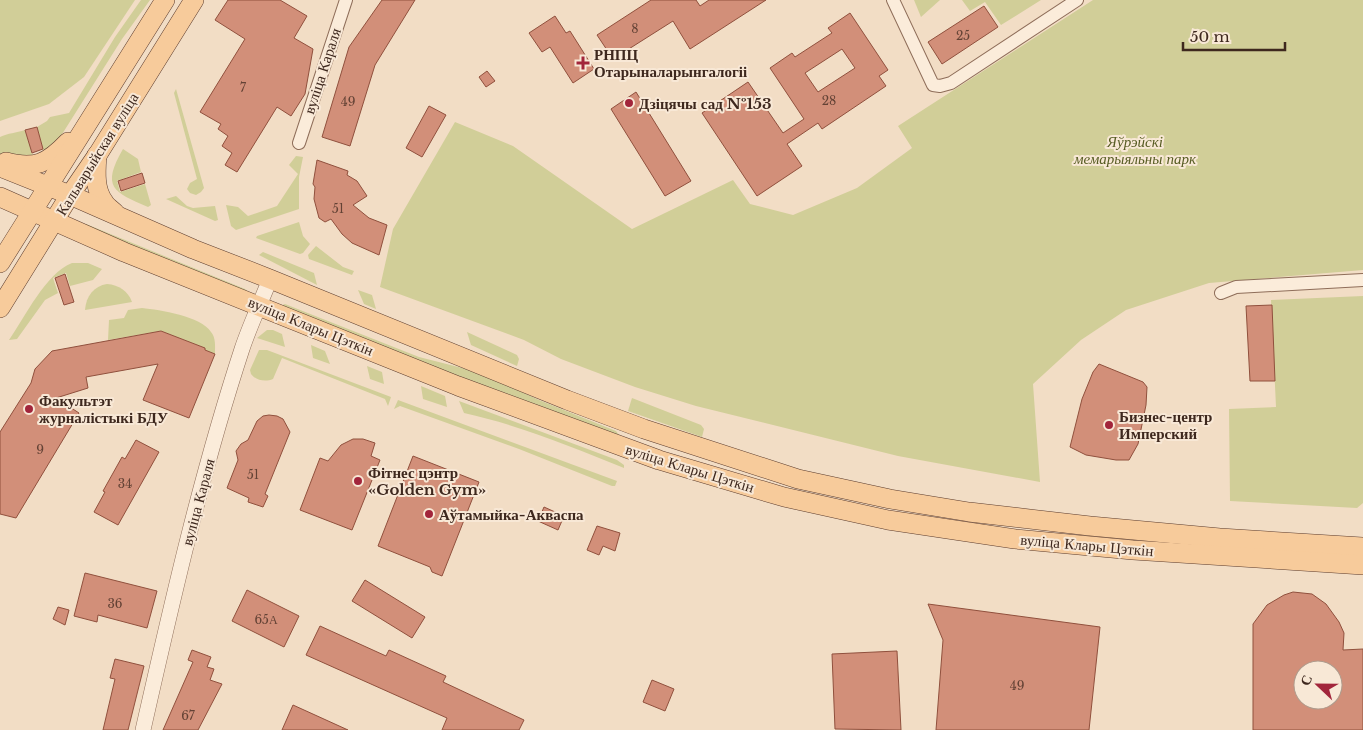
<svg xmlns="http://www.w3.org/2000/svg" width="1363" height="730" font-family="'Libre Baskerville',serif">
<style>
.green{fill:#d1ce98}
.building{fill:#d28f79;stroke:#90503d;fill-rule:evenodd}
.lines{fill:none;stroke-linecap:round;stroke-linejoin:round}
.minor-casing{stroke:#8e6d59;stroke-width:14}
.tertiary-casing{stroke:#8e6d59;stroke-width:16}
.primary-casing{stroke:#5c3c2e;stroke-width:20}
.minor{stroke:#fbecda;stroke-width:12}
.tertiary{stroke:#fbecda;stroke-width:15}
.primary{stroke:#f7cb9b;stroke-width:19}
.poi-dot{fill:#a2253b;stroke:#f8e8d6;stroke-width:2}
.labels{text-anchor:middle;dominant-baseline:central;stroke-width:4;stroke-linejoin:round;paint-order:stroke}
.number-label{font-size:12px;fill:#634235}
.poi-label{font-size:15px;font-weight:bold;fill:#3e281e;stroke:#f8e8d6;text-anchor:start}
.street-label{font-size:15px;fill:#3e281e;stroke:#f8e8d6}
.park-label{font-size:15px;font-style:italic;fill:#575c23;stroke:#f8e8d6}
</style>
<rect width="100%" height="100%" fill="#f2ddc5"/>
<g class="green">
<polygon points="0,0 135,0 84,77 49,104 0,121"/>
<path d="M141,0H150L122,39L59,139L44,156L9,158L0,154V137C8,133 16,133 25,130L33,156L44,153L37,127L47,121L50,117L69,113L115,37Z"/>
<polygon points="914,0 940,0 921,17"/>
<polygon points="962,0 1041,0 1001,25 985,2 970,11"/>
<polygon points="1093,0 1363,0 1363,270 1209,283 1126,310 1081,340 1033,384 1040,482 898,456 696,406 635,387 561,359 524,340 380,287 393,229 455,122 513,146 632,229 733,180 750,204 793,215 857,188 912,148 898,126"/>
<polygon points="176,89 204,188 201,192 196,195 190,193 187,189 190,183 197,179 174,93"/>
<path d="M123,149L138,159L141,172L117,181L120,192L145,184L151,205L148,207C113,192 101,187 123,149Z"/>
<polygon points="296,156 303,157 299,177 299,209 236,230 231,226 226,205 238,207 248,216 277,206 298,174 289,165"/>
<polygon points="176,196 187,206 193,208 215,206 218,220 215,221 166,199"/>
<polygon points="299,222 303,236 310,244 303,253 300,254 256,238 257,236"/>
<polygon points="86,224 245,289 250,293 247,295 84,225"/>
<polygon points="316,246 343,267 354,271 352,275 309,259 308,255"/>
<polygon points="263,252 314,273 317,285 259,255"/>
<path d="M72,263H88L102,269L93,280L70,286L66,273L53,278L58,293L45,300L17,339L9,340C25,317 46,273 72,263Z"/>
<path d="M107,284C119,285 128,291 132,302L85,310C86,296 94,286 107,284Z"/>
<polygon points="358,290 372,295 376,309 364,304"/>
<polygon points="1363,296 1363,503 1357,508 1230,501 1229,409 1276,407 1271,300"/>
<polygon points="285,304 419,357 478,372 539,400 616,431 619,435 617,437 461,378 280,306"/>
<path d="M142,308C160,310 201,316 211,332C216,338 215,346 215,354L205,350V348L161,331L108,340L109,320L124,318L128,310Z"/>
<polygon points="267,330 273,330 282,334 285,347 257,338"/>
<polygon points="467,332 517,355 519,359 517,366 471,345"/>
<polygon points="311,345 325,351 330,364 313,358"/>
<path d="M259,350H267L391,397L388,406L385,399L282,358L273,379C266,382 256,381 251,374L250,370Z"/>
<polygon points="367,366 382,372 384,384 370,379"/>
<polygon points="421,386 445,396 447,407 423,399"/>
<polygon points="632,398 701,425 704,429 702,437 628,411"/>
<polygon points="398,400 617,481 615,486 612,486 519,449 400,406 394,409"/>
<path d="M459,401L617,460L624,465V468C572,447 519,425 464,413Z"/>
</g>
<g class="building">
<polygon points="228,0 280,0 307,16 294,38 313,49 305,94 291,116 277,107 237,172 225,165 232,153 222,146 228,136 218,129 221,124 200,112 245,39 215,20"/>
<polygon points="382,0 415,0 375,65 350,146 322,137 349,47"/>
<polygon points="651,0 696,0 700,6 709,0 766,0 690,49 673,21 613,59 597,35"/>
<polygon points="984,6 998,27 942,64 928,42"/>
<path d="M850,13L888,70L879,76L886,86L822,129L818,123L787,144L802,166L757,196L702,113L748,82L783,133L804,119L770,68L792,53L795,57L832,33L828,28ZM842,49L855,68L818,92L805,73Z"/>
<polygon points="555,16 566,33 570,31 594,69 573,83 550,47 542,52 529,33"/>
<polygon points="487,71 495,81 486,87 479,77"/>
<polygon points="636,92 691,181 665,196 611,109"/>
<polygon points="429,106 446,115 422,157 406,148"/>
<polygon points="37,127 43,149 32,153 25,130"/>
<polygon points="317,160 348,171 347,175 357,181 367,196 353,205 369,218 387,225 379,255 352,243 342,234 331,219 325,222 319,218 314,199 315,187 313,184"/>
<polygon points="142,173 145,183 121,191 118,181"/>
<polygon points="65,274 74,302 64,305 55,278"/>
<polygon points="1272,305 1275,381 1250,381 1246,306"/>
<polygon points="161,331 205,348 205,350 215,354 189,418 143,400 158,364 86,377 88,388 56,398 79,413 16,518 0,514 0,432 31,383 35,369 52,351"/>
<polygon points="1099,364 1143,382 1147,387 1146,405 1138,444 1129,460 1116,460 1086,455 1070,447 1082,399 1093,372"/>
<polygon points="269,415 277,416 283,419 290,432 265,494 268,496 263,507 248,502 249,498 227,488 238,460 236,451 241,444 248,440 257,421 263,416"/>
<polygon points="353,439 363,439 375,443 371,456 380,460 352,530 300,510 320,458 328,461 341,445"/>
<polygon points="136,440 159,452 118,525 94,512 105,492 103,491 122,457 125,459"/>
<polygon points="413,456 479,482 442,576 432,572 430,567 378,546"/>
<polygon points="544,507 564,516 558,530 538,521"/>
<polygon points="597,526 620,533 615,551 603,546 599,555 587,550"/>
<polygon points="85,573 157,591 147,628 98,615 97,622 74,616"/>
<polygon points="365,580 425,617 412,638 352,601"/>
<polygon points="247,590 299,616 284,647 232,621"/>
<path d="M1293,592L1312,594L1326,604L1339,622L1344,633L1343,650L1363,649V730H1253V624L1267,605L1284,595ZM1303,670H1333V700H1303Z"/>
<polygon points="928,604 1100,627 1089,730 936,730 943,640"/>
<polygon points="58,607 69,610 65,625 53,619"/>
<polygon points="320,626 386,656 389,650 446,676 443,682 524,720 519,730 442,730 447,718 306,655"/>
<polygon points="192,650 211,657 207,667 214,669 210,680 222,684 198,730 163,730 193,662 188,660"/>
<polygon points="897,651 901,730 835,729 832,654"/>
<polygon points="115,659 144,666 128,730 103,730 115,679 110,678"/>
<polygon points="652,680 674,689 665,711 643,702"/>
<polygon points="293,705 348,730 282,730"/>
</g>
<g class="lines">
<defs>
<g id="minor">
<polyline points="893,0 933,85 940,86 951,83 1077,0"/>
<polyline points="299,143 346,0"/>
<polyline points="1221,293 1236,287 1363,280"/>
</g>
<path id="tertiary" d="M143,730C172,602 201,474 242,349C250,325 261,302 270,279"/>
<g id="primary">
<path d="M97,155C96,170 94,189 104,202C106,206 112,210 115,213"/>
<path d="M6,162C35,170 48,163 68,142"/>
<polyline points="0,167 70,195 193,249 270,279 567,400 644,429 798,479 890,499 969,512 1090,526 1220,538 1363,547"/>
<polyline points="0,197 124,252 458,386 659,460 784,497 888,520 1015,539 1133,550 1363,565"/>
<polyline points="0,263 165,0"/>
<polyline points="0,308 70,195 98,154 194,0"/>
</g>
</defs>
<use href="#minor" class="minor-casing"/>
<use href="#tertiary" class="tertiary-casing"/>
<use href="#primary" class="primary-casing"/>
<use href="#minor" class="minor"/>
<use href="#tertiary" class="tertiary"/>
<use href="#primary" class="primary"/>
</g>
<g class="poi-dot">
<path d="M580.5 55.5h5v5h5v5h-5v5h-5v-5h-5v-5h5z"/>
<circle cx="629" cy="103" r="5"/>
<circle cx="29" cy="409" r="5"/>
<circle cx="1109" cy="425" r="5"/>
<circle cx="358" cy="481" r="5"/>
<circle cx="429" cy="514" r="5"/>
</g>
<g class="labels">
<g class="number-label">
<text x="635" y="28">8</text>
<text x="963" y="35">25</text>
<text x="243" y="87">7</text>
<text x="829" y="100">28</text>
<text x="348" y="101">49</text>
<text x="338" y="208">51</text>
<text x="40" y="449">9</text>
<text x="253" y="474">51</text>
<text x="125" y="483">34</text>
<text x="115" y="603">36</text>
<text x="266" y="619">65А</text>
<text x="1017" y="685">49</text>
<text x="188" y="715">67</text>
</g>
<g class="poi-label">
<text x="594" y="54">РНПЦ<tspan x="594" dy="17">Отарыналарынгалогіі</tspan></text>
<text x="639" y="103">Дзіцячы сад №153</text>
<text x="39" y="400">Факультэт<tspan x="39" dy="17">журналістыкі БДУ</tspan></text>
<text x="1119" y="416">Бизнес-центр<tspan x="1119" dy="17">Имперский</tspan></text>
<text x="368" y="472">Фітнес цэнтр<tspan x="368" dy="17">«Golden Gym»</tspan></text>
<text x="439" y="514">Аўтамыйка-Акваспа</text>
</g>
<g class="street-label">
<text transform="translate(322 71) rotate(-72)">вуліца Караля</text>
<text transform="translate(97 154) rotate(-58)">Кальварыйская вуліца</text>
<text transform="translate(311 326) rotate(22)">вуліца Клары Цэткін</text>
<text transform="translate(690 468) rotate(17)">вуліца Клары Цэткін</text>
<text transform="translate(198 502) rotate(-75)">вуліца Караля</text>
<text transform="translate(1087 545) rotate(5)">вуліца Клары Цэткін</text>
</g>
<g class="park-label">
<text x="1135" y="141">Яўрэйскі<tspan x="1135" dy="17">мемарыяльны парк</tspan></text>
</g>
</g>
<g transform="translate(1318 685) rotate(292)"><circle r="24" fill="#f8e8d6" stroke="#ae9b8c"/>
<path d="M0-4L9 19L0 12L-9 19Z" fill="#a2253b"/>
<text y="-8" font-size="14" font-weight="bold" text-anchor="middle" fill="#3e281e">С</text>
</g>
<path d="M1183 42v8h102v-8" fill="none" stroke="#3e281e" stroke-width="2.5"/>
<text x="1190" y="42" font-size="15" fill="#3e281e" stroke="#f8e8d6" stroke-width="4" paint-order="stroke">50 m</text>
</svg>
